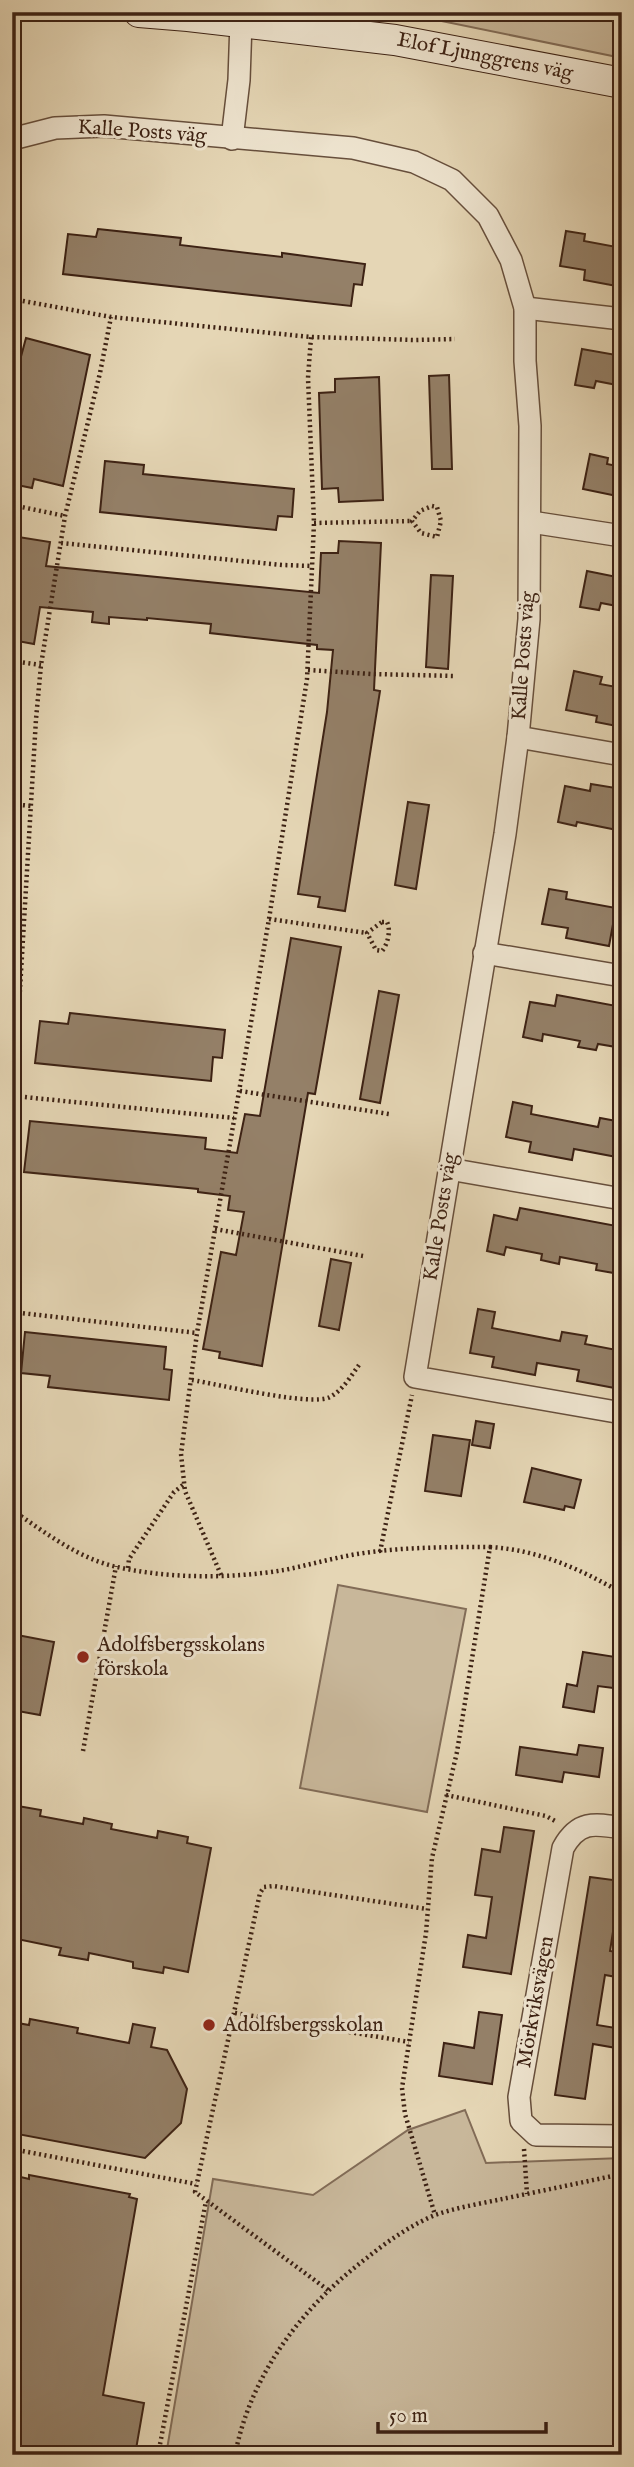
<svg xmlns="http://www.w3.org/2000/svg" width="634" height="2467" font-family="'IM FELL English',serif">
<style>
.green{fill:#c8b79a;stroke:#826c57;stroke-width:2}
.building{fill:#948068;stroke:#3d2214;stroke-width:2}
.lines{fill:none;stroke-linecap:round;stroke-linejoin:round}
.street-casing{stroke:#674f3c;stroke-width:24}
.secondary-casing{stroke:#3d2214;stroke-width:32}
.path{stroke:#3d2214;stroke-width:4.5;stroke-dasharray:2 3.5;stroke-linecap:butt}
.street{stroke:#eee4cf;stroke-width:21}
.secondary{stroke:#eee4cf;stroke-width:30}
.poi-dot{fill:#8f2418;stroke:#eee4cf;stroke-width:2.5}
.labels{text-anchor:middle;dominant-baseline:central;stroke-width:6;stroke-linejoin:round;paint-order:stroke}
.street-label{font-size:21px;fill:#3d2214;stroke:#eee4cf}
.poi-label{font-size:21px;fill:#3d2214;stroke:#eee4cf;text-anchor:start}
</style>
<rect width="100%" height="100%" fill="#e5d6b5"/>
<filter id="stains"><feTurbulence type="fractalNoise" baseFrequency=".00286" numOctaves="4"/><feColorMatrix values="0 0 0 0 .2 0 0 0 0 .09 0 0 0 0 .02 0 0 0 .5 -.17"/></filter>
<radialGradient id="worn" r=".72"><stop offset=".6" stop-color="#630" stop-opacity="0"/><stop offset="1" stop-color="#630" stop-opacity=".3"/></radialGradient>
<g class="green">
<polygon points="394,12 622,12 622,58 422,17"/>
<polygon points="338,1585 466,1609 427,1812 300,1788"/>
<polygon points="465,2110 486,2163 622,2158 622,2455 166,2455 213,2179 313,2195 408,2130"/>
</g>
<g class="building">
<polygon points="98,229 181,238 180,245 282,257 282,253 365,264 362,285 354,284 351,306 63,274 68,234 96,237"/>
<polygon points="566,231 585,234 584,241 622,248 622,287 584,280 585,270 560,266"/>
<polygon points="26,338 90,355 63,486 34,479 32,488 12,484 12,390"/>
<polygon points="582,349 622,356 622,386 596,381 594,388 575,385"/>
<polygon points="449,375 452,469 432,469 429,376"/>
<polygon points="379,377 383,500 339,502 338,488 322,489 319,393 335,392 335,379"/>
<polygon points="590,454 608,458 607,464 622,467 622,497 583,489"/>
<polygon points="105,461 144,465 143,474 294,489 292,517 278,516 276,530 100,512"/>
<polygon points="12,536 50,542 46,566 319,593 321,553 338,553 339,541 381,543 374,690 380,691 345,911 318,907 320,897 298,894 327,712 333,650 317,649 317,645 210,633 211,624 147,618 147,620 109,617 109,624 92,622 93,612 40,607 34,644 12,640"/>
<polygon points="587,571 622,578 622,607 601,603 599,610 580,607"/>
<polygon points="431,575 453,576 448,669 426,667"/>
<polygon points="574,671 602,677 600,684 622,688 622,727 596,722 597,716 566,710"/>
<polygon points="591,784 622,789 622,831 577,822 576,826 558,822 565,786 590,791"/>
<polygon points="408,802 429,805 416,889 395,885"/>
<polygon points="549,889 567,892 566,899 616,908 609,946 566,938 568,928 542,924"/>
<polygon points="291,938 341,947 315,1094 308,1093 262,1366 219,1358 220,1352 203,1349 221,1252 236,1255 244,1212 228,1210 230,1196 198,1192 198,1189 24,1172 30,1121 206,1138 205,1149 237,1153 245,1114 260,1116"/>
<polygon points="379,991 399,995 380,1103 360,1099"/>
<polygon points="557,995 622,1007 622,1048 598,1044 596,1050 578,1047 580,1041 543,1034 542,1041 523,1037 530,1002 555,1006"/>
<polygon points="70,1013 225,1030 222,1058 213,1057 211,1081 35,1063 40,1021 68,1024"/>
<polygon points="513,1102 532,1106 531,1114 598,1127 600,1118 622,1122 622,1158 574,1149 572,1160 529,1152 531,1142 506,1137"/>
<polygon points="520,1208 622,1227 622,1269 615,1267 614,1273 596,1270 597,1264 560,1257 559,1264 541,1260 542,1254 506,1247 504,1255 487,1251 494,1215 517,1220"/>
<polygon points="331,1259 351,1263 339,1330 319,1326"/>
<polygon points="478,1309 495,1312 492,1328 560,1341 562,1332 587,1336 585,1344 622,1351 620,1389 577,1381 579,1370 537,1363 535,1375 492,1367 494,1357 470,1353"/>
<polygon points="25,1332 166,1347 164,1369 172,1370 169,1400 48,1387 50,1376 21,1373"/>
<polygon points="476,1421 494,1424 490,1448 472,1445"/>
<polygon points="433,1435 470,1440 461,1496 425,1491"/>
<polygon points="532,1468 581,1480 574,1508 565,1506 564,1510 524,1502"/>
<polygon points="12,1634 54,1642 40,1715 12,1710"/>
<polygon points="583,1652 622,1658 622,1689 598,1686 594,1712 563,1707 567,1684 577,1686"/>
<polygon points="579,1745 603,1748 599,1777 564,1772 562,1782 516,1775 520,1747 577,1755"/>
<polygon points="12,1805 41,1810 40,1816 83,1824 84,1818 112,1824 111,1829 157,1838 158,1831 188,1837 187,1843 211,1848 188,1972 164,1967 163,1973 133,1968 133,1962 89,1953 88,1960 59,1955 61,1948 12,1938"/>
<polygon points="504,1827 534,1831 511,1974 463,1967 468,1935 486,1938 492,1897 475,1895 482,1849 500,1852"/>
<polygon points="590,1877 621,1881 610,1951 622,1953 622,1978 605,1975 597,2025 622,2029 622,2049 593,2044 585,2099 555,2095"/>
<polygon points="479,2012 502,2015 492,2084 439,2076 444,2043 474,2048"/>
<polygon points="30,2019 78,2028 77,2033 129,2043 133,2024 155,2028 151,2047 167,2050 187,2089 181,2123 145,2158 12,2133 12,2022 29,2025"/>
<polygon points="12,2175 29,2179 29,2175 130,2194 129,2197 137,2199 103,2395 144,2403 135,2455 12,2455"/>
</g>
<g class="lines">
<defs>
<g id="street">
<polyline points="12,139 55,128 104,126 353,148 414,162 452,180 488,216 511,260 525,308 525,361 530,426 529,619 518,737 505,834 415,1377 622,1413"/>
<polyline points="232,139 239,80 241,22"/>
<polyline points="525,308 622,319"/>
<polyline points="531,522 622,536"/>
<polyline points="518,737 622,755"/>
<polyline points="484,953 622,976"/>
<polyline points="449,1169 622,1199"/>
<path d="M622,1828C593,1823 578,1821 563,1848L519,2097L521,2121L536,2135L622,2136"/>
</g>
<polyline id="secondary" points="139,12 188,16 395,40 622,83"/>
</defs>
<use href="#street" class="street-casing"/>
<use href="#secondary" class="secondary-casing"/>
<g class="path">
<polyline points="12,299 111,317 311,337 415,340 455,339"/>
<polyline points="12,505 65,516"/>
<polygon points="432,506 437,507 441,521 437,537 421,533 412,521 420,511"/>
<polyline points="314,523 412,521"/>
<polyline points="61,543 282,565 312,566"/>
<polyline points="12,661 41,665"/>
<polyline points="308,670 371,674 456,676"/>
<polyline points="12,804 31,806"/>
<polyline points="269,919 367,933"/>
<path d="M382,922H387C391,930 388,944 382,951L376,950L367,933Z"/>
<polyline points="12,955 22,956"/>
<polyline points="240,1091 389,1114"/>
<polyline points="14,1096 234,1118"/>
<polyline points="12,1124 36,719 41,665 65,516 100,373 111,317"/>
<polyline points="215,1229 363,1256"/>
<polyline points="12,1312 197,1333"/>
<path d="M192,1380C217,1384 312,1407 330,1397C343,1390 351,1376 359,1365"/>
<path d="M12,1510C43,1531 74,1555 109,1565C162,1579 231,1579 284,1570C309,1565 333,1558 357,1554C401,1547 446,1547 490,1547L457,1752L432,1858L426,1933L402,2088L405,2114L435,2215"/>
<path d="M490,1547C539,1550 580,1569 622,1593"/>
<polyline points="380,1552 412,1395"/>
<polyline points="128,1568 129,1559 174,1492 184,1484"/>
<polyline points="221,1575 185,1491 181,1454 197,1333 269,919 307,679 314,523 308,378 311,337"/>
<polyline points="83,1751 116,1566"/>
<polyline points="446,1795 546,1816 557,1822"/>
<polyline points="235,2013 409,2042"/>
<polyline points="12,2149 196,2184"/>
<polyline points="524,2149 527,2194"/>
<polyline points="328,2290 195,2192 260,1893 264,1887 273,1886 427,1909"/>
<polyline points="158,2455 206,2201"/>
<path d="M235,2455C251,2373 303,2306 368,2257C388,2241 411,2225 435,2215C458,2207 484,2203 507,2198C546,2190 584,2182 622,2174"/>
</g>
<use href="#street" class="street"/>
<use href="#secondary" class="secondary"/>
</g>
<g class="poi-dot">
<circle cx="83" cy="1657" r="7"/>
<circle cx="209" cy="2025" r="7"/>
</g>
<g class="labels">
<g class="street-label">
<text transform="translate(485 57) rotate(11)">Elof Ljunggrens väg</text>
<text transform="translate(142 132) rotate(4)">Kalle Posts väg</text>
<text transform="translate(524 656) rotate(-86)">Kalle Posts väg</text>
<text transform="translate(441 1217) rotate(-81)">Kalle Posts väg</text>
<text transform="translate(536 2002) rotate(-80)">Mörkviksvägen</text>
</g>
<g class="poi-label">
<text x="97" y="1645">Adolfsbergsskolans<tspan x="97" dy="24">förskola</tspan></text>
<text x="223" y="2025">Adolfsbergsskolan</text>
</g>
</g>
<rect width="634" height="2467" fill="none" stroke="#e5d6b5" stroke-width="42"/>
<rect x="14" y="14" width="606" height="2439" fill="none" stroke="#3d2214" stroke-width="3.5"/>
<rect x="21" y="21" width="592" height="2425" fill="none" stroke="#3d2214" stroke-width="2"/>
<path d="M378 2422v10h168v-10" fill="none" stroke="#3d2214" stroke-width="3.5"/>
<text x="389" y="2422" font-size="21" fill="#3d2214" stroke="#eee4cf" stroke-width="5" paint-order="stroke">50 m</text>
<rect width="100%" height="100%" filter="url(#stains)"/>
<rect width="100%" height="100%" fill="url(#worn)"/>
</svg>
